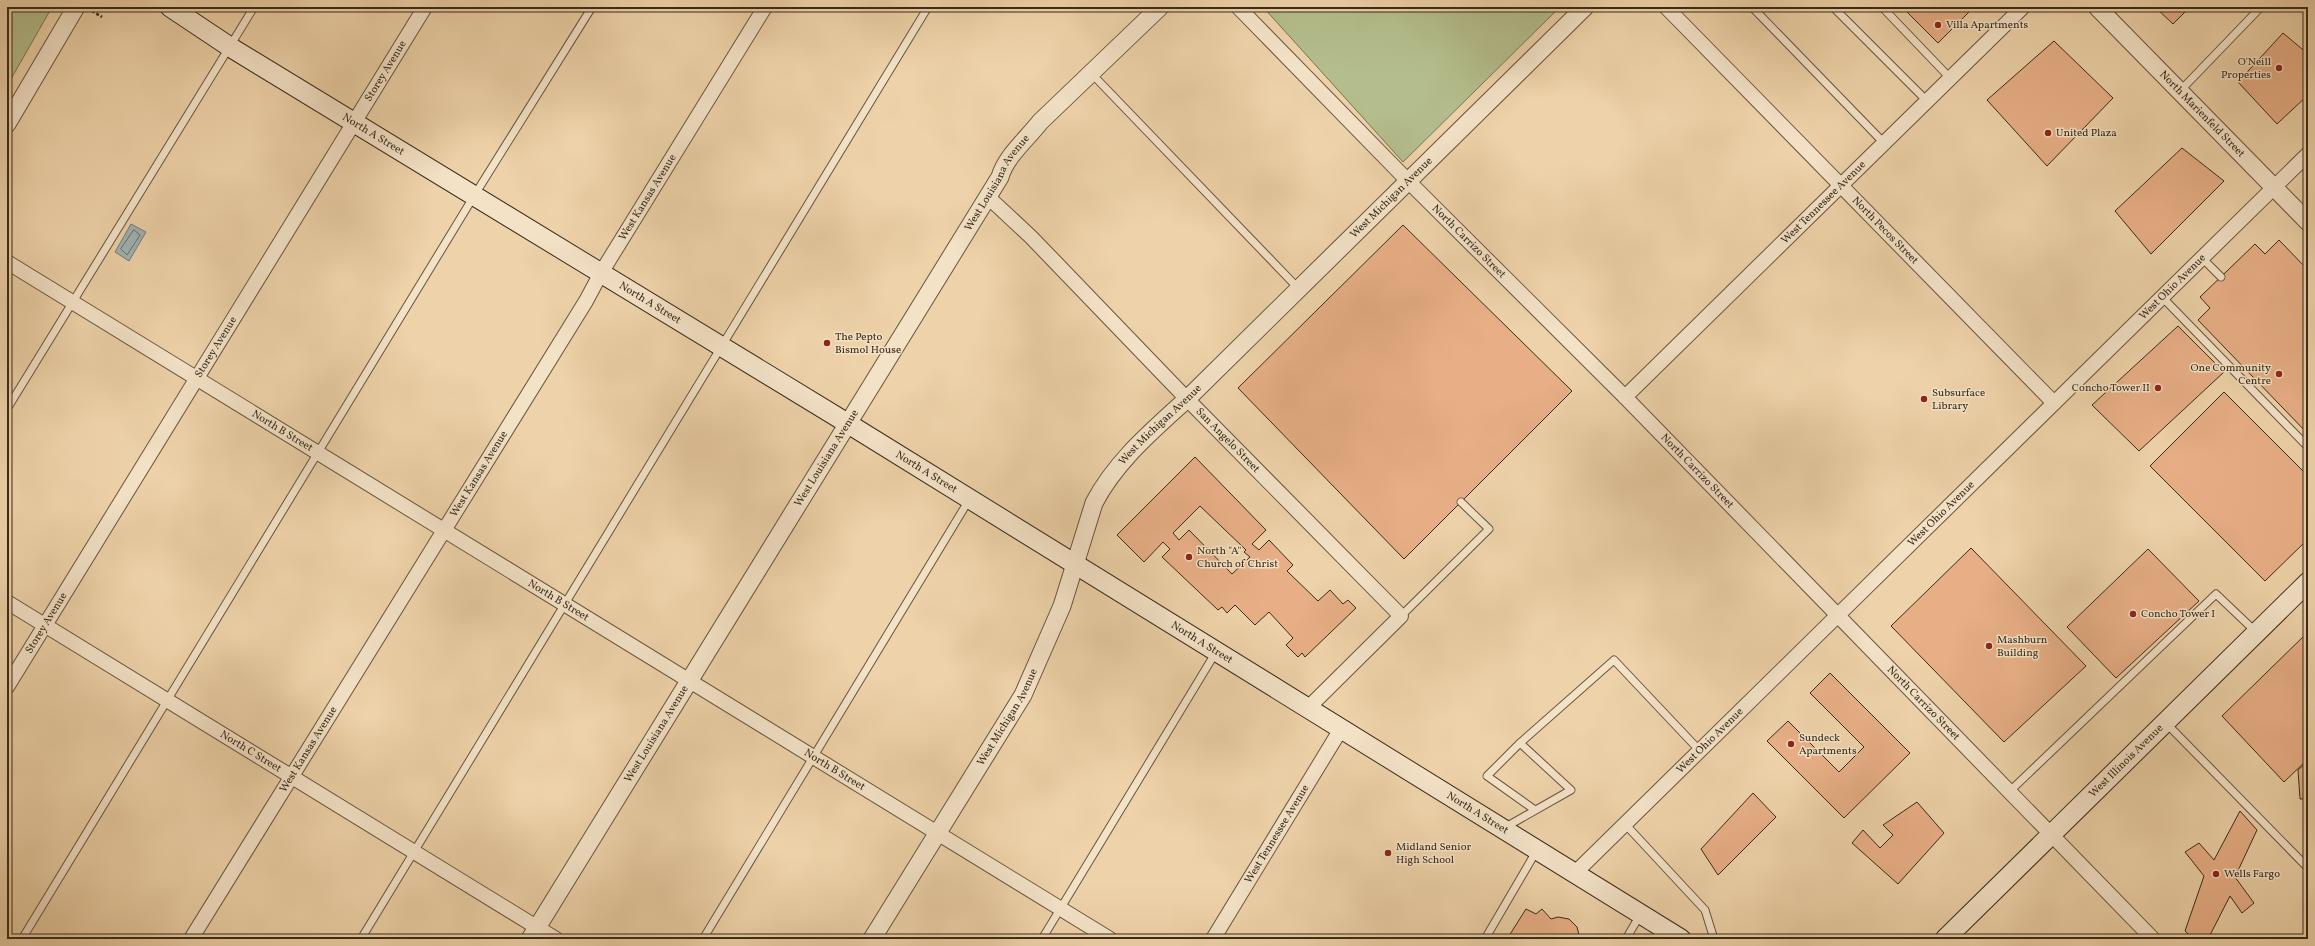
<svg xmlns="http://www.w3.org/2000/svg" width="2315" height="946" font-family="Vollkorn,serif">
<style>
.green{fill:#b4bd8c;stroke:#767453}
.water{fill:#9fb4b5;stroke:#767d77}
.lines{fill:none;stroke-linecap:round;stroke-linejoin:round}
.shore{stroke:#6c7068;stroke-width:1}
.building{fill:#e8af86;stroke:#392b1a;fill-rule:evenodd}
.service-casing{stroke:#66553e;stroke-width:9}
.minor-casing{stroke:#66553e;stroke-width:16}
.tertiary-casing{stroke:#66553e;stroke-width:19}
.secondary-casing{stroke:#392b1a;stroke-width:21}
.path{stroke:#392b1a;stroke-width:2.5;stroke-dasharray:3 2;stroke-linecap:butt}
.service{stroke:#f4e2c7;stroke-width:7}
.minor{stroke:#f4e2c7;stroke-width:14}
.tertiary{stroke:#f4e2c7;stroke-width:17}
.secondary{stroke:#f4e2c7;stroke-width:19}
.poi-dot{fill:#8f2418;stroke:#f4e2c7;stroke-width:1.5}
.labels{text-anchor:middle;dominant-baseline:central;stroke-width:3;stroke-linejoin:round;paint-order:stroke}
.poi-label{font-size:11px;fill:#392b1a;stroke:#f4e2c7;text-anchor:start}
.street-label{font-size:11px;fill:#392b1a;stroke:#f4e2c7}
</style>
<rect width="100%" height="100%" fill="#eed2a9"/>
<filter id="stains"><feTurbulence type="fractalNoise" baseFrequency=".005" numOctaves="4"/><feColorMatrix values="0 0 0 0 .2 0 0 0 0 .09 0 0 0 0 .02 0 0 0 .5 -.17"/></filter>
<radialGradient id="worn" r=".72"><stop offset=".6" stop-color="#630" stop-opacity="0"/><stop offset="1" stop-color="#630" stop-opacity=".3"/></radialGradient>
<g class="green">
<polygon points="7,7 52,7 7,86"/>
<polygon points="1263,7 1560,7 1403,162"/>
</g>
<polygon class="water" points="131,224 146,232 129,261 115,252"/>
<g class="lines">
<polygon class="shore" points="134,230 140,235 127,255 121,249"/>
</g>
<g class="building">
<polygon points="1902,7 1974,7 1938,43"/>
<polygon points="2155,7 2190,7 2173,24"/>
<polygon points="2283,33 2308,54 2308,95 2277,124 2238,82"/>
<polygon points="2054,41 2113,98 2047,166 1987,100"/>
<polygon points="2182,148 2224,181 2151,254 2115,211"/>
<polygon points="1403,225 1572,391 1404,559 1238,388"/>
<polygon points="2279,240 2308,270 2308,434 2198,320 2210,308 2200,297 2255,244 2265,254"/>
<polygon points="2178,326 2224,372 2139,451 2092,405"/>
<polygon points="2224,392 2308,476 2308,539 2265,581 2150,466"/>
<path d="M1195,457L1266,530L1252,544L1259,550L1269,540L1293,565L1287,571L1318,601L1330,590L1343,604L1348,600L1356,608L1305,657L1302,653L1298,657L1286,645L1293,638L1269,612L1255,625L1235,605L1227,613L1222,607L1218,610L1162,557L1170,549L1163,542L1144,562L1117,535ZM1200,506L1246,550L1244,552L1250,557L1232,574L1189,530L1179,540L1173,533Z"/>
<polygon points="1971,548 2086,666 2004,742 1891,626"/>
<polygon points="2148,549 2199,601 2116,678 2067,627"/>
<polygon points="2308,632 2308,759 2284,782 2222,716"/>
<polygon points="1830,673 1910,753 1844,818 1767,741 1788,721 1839,772 1864,747 1810,693"/>
<polygon points="2308,761 2308,799 2300,799 2298,770"/>
<polygon points="1753,793 1776,817 1718,875 1701,849"/>
<polygon points="1917,802 1944,833 1898,884 1852,843 1863,830 1880,848 1893,835 1883,825"/>
<polygon points="2240,811 2257,830 2235,877 2254,903 2242,913 2230,896 2208,939 2194,939 2185,931 2204,876 2185,852 2199,843 2214,860"/>
<polygon points="1526,909 1536,914 1542,909 1551,919 1558,917 1569,919 1577,927 1579,935 1589,939 1507,939"/>
</g>
<g class="lines">
<defs>
<g id="service">
<polyline points="1752,7 1884,143"/>
<polyline points="1833,7 1927,101"/>
<polyline points="1882,7 1950,78"/>
<polyline points="1091,73 1298,288"/>
<polyline points="2180,91 2261,7"/>
<polyline points="2202,258 2221,277"/>
<polyline points="2162,297 2308,447"/>
<polyline points="7,409 254,7"/>
<polyline points="1401,616 1489,529 1461,502"/>
<polyline points="2165,722 2308,868"/>
<polyline points="2009,792 2216,594 2256,632"/>
<polyline points="1535,810 1487,776 1520,743 1614,660 1700,751"/>
<polyline points="1625,824 1705,910 1714,939"/>
<polyline points="1504,828 1571,790 1520,743"/>
<polyline points="22,939 474,196 592,7"/>
<polyline points="361,939 928,7"/>
<polyline points="703,939 969,500"/>
<polyline points="1042,939 1216,652"/>
<polyline points="1485,939 1537,850"/>
<polyline points="1626,939 1640,915"/>
</g>
<g id="minor">
<path id="s1" d="M1238,7L1407,180L1625,397L2153,939"/>
<path id="s2" d="M1666,7L2054,403"/>
<path id="s3" d="M987,196L1031,237L1187,399L1401,616L1308,708"/>
<path id="s4" d="M7,262L1110,939"/>
<path id="s5" d="M1625,397L2023,7"/>
<path id="s6" d="M7,602L556,939"/>
<path id="s7" d="M7,687L425,7"/>
<path id="s8" d="M1575,873L2308,154"/>
<path id="s9" d="M191,939L586,301L601,273L765,7"/>
<path id="s10" d="M1213,939L1341,729"/>
</g>
<g id="tertiary">
<path id="s11" d="M2097,7L2308,222"/>
<polyline points="7,124 76,7"/>
<path id="s12" d="M530,939L1000,177C1006,156 1027,139 1040,122L1160,7"/>
<path id="s13" d="M872,939L1023,695L1062,606L1094,503C1116,461 1152,431 1187,399L1585,7"/>
</g>
<g id="secondary">
<path id="s14" d="M170,7L230,47L847,423L1681,939"/>
<path id="s15" d="M1945,939L2308,582"/>
</g>
</defs>
<use href="#service" class="service-casing"/>
<use href="#minor" class="minor-casing"/>
<use href="#tertiary" class="tertiary-casing"/>
<use href="#secondary" class="secondary-casing"/>
<polyline class="path" points="92,11 102,17"/>
<use href="#service" class="service"/>
<use href="#minor" class="minor"/>
<use href="#tertiary" class="tertiary"/>
<use href="#secondary" class="secondary"/>
</g>
<g class="poi-dot">
<circle cx="1938" cy="25" r="4"/>
<circle cx="2279" cy="68" r="4"/>
<circle cx="2048" cy="133" r="4"/>
<circle cx="827" cy="343" r="4"/>
<circle cx="2279" cy="374" r="4"/>
<circle cx="2158" cy="388" r="4"/>
<circle cx="1924" cy="399" r="4"/>
<circle cx="1189" cy="557" r="4"/>
<circle cx="2133" cy="614" r="4"/>
<circle cx="1989" cy="646" r="4"/>
<circle cx="1791" cy="744" r="4"/>
<circle cx="1388" cy="853" r="4"/>
<circle cx="2216" cy="874" r="4"/>
</g>
<g class="labels">
<g class="poi-label">
<text x="1946" y="25">Villa Apartments</text>
<text x="2271" y="62" text-anchor="end">O'Neill<tspan x="2271" dy="13">Properties</tspan></text>
<text x="2056" y="133">United Plaza</text>
<text x="835" y="337">The Pepto<tspan x="835" dy="13">Bismol House</tspan></text>
<text x="2271" y="368" text-anchor="end">One Community<tspan x="2271" dy="13">Centre</tspan></text>
<text x="2150" y="388" text-anchor="end">Concho Tower II</text>
<text x="1932" y="393">Subsurface<tspan x="1932" dy="13">Library</tspan></text>
<text x="1197" y="551">North "A"<tspan x="1197" dy="13">Church of Christ</tspan></text>
<text x="2141" y="614">Concho Tower I</text>
<text x="1997" y="640">Mashburn<tspan x="1997" dy="13">Building</tspan></text>
<text x="1799" y="738">Sundeck<tspan x="1799" dy="13">Apartments</tspan></text>
<text x="1396" y="847">Midland Senior<tspan x="1396" dy="13">High School</tspan></text>
<text x="2224" y="874">Wells Fargo</text>
</g>
<g class="street-label">
<text stroke="none"><textPath href="#s7" startOffset="723">Storey Avenue</textPath></text>
<text stroke="none"><textPath href="#s11" startOffset="150">North Marienfeld Street</textPath></text>
<text stroke="none"><textPath href="#s14" startOffset="240">North A Street</textPath></text>
<text stroke="none"><textPath href="#s12" startOffset="889">West Louisiana Avenue</textPath></text>
<text stroke="none"><textPath href="#s9" startOffset="871">West Kansas Avenue</textPath></text>
<text stroke="none"><textPath href="#s13" startOffset="919">West Michigan Avenue</textPath></text>
<text stroke="none"><textPath href="#s5" startOffset="278">West Tennessee Avenue</textPath></text>
<text stroke="none"><textPath href="#s2" startOffset="313">North Pecos Street</textPath></text>
<text stroke="none"><textPath href="#s1" startOffset="329">North Carrizo Street</textPath></text>
<text stroke="none"><textPath href="#s8" startOffset="837">West Ohio Avenue</textPath></text>
<text stroke="none"><textPath href="#s14" startOffset="564">North A Street</textPath></text>
<text stroke="none"><textPath href="#s7" startOffset="399">Storey Avenue</textPath></text>
<text stroke="none"><textPath href="#s13" startOffset="595">West Michigan Avenue</textPath></text>
<text stroke="none"><textPath href="#s4" startOffset="323">North B Street</textPath></text>
<text stroke="none"><textPath href="#s3" startOffset="343">San Angelo Street</textPath></text>
<text stroke="none"><textPath href="#s12" startOffset="565">West Louisiana Avenue</textPath></text>
<text stroke="none"><textPath href="#s14" startOffset="888">North A Street</textPath></text>
<text stroke="none"><textPath href="#s1" startOffset="653">North Carrizo Street</textPath></text>
<text stroke="none"><textPath href="#s9" startOffset="547">West Kansas Avenue</textPath></text>
<text stroke="none"><textPath href="#s8" startOffset="513">West Ohio Avenue</textPath></text>
<text stroke="none"><textPath href="#s4" startOffset="647">North B Street</textPath></text>
<text stroke="none"><textPath href="#s7" startOffset="75">Storey Avenue</textPath></text>
<text stroke="none"><textPath href="#s14" startOffset="1212">North A Street</textPath></text>
<text stroke="none"><textPath href="#s1" startOffset="977">North Carrizo Street</textPath></text>
<text stroke="none"><textPath href="#s13" startOffset="260">West Michigan Avenue</textPath></text>
<text stroke="none"><textPath href="#s12" startOffset="241">West Louisiana Avenue</textPath></text>
<text stroke="none"><textPath href="#s8" startOffset="189">West Ohio Avenue</textPath></text>
<text stroke="none"><textPath href="#s9" startOffset="223">West Kansas Avenue</textPath></text>
<text stroke="none"><textPath href="#s6" startOffset="286">North C Street</textPath></text>
<text stroke="none"><textPath href="#s15" startOffset="254">West Illinois Avenue</textPath></text>
<text stroke="none"><textPath href="#s4" startOffset="971">North B Street</textPath></text>
<text stroke="none"><textPath href="#s14" startOffset="1536">North A Street</textPath></text>
<text stroke="none"><textPath href="#s10" startOffset="123">West Tennessee Avenue</textPath></text>
</g>
</g>
<rect width="2315" height="946" fill="none" stroke="#eed2a9" stroke-width="24"/>
<rect x="8" y="8" width="2299" height="930" fill="none" stroke="#392b1a" stroke-width="2"/>
<rect x="12" y="12" width="2291" height="922" fill="none" stroke="#392b1a"/>
<rect width="100%" height="100%" filter="url(#stains)"/>
<rect width="100%" height="100%" fill="url(#worn)"/>
</svg>
